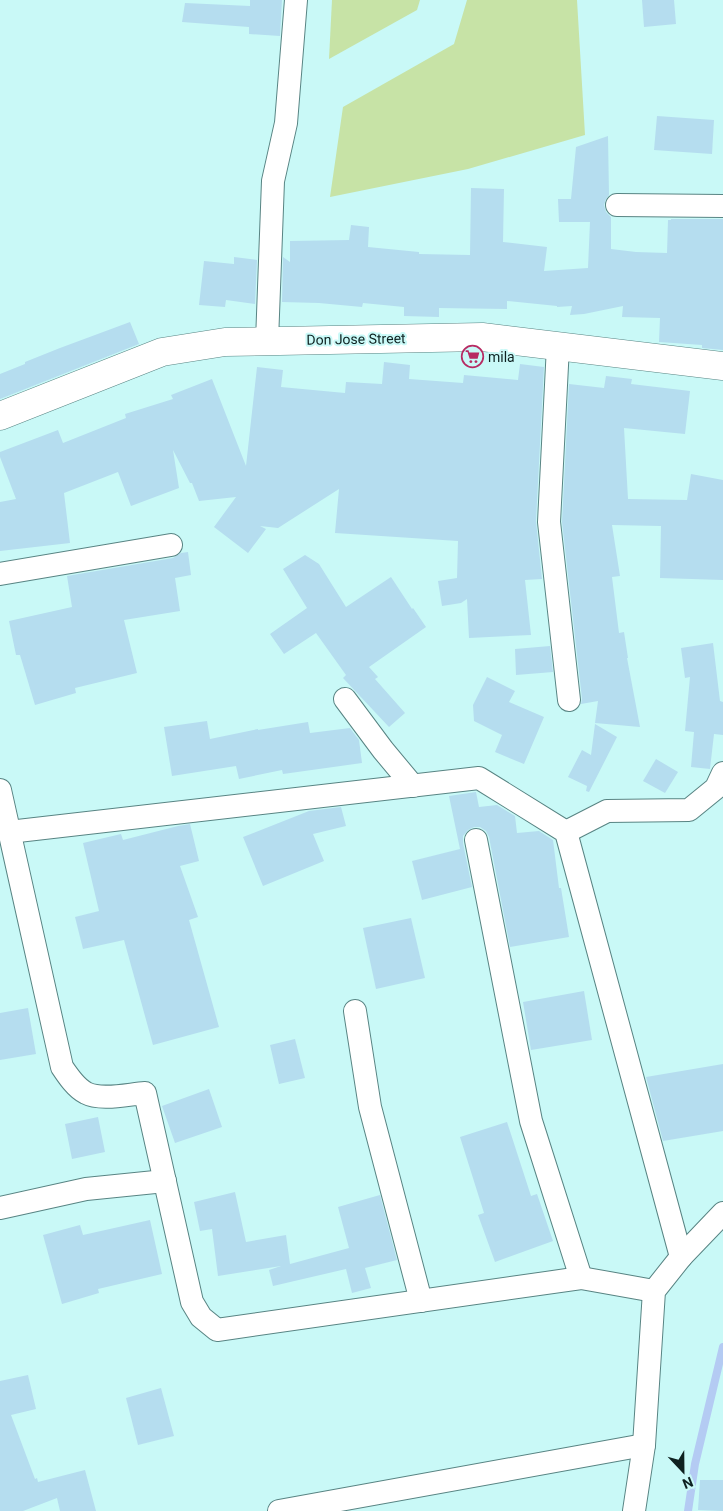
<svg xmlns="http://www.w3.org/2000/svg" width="723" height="1511" font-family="Roboto,sans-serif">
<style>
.green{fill:#c7e3a6}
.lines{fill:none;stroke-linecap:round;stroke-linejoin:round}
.stream{stroke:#b4cbf3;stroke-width:8}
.building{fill:#b5ddef}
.street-casing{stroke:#588483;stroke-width:24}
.secondary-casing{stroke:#588483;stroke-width:29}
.street{stroke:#fff;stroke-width:22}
.secondary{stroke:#fff;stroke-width:28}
.labels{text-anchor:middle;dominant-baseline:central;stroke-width:4;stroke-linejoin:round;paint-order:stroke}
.street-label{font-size:14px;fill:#0e2120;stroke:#c9f9f7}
.poi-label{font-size:14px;fill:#0e2120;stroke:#c9f9f7;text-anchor:start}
</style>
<rect width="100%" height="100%" fill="#c9f9f7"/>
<g class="green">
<polygon points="332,0 420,0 417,10 329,59"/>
<polygon points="467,0 577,0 585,135 468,169 330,197 343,107 454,44"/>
</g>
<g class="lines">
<polyline class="stream" points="688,1511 695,1464 723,1347"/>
</g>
<g class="building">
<polygon points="250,0 282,0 280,36 249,34 249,27 182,22 185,3 250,6"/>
<polygon points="642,0 674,0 676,24 644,27"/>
<polygon points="657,116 714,120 712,154 654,150"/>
<polygon points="608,136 609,195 606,199 604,205 606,212 611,217 611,249 636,252 667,253 668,220 671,220 671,219 723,219 723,350 702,348 702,345 659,342 660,318 622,317 623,306 584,314 570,315 572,306 557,307 557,306 507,301 507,309 439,308 439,317 404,316 404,307 363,303 362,307 319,303 282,302 283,257 290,262 290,241 349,240 351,225 369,227 368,247 419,252 419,254 470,255 471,188 504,189 503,242 547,247 544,271 588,268 590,222 559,222 558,199 571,199 576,147"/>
<polygon points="234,257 257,260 255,304 226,300 225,307 199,305 204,261 234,264"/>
<polygon points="130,322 139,344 0,399 0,374 25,364 25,362 60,348"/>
<polygon points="384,362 410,365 409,379 463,383 464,375 518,380 520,364 544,367 536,521 542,579 525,580 531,635 469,638 467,599 461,603 442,606 438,581 457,578 458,541 335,533 339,489 278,528 260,526 266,529 248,553 214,527 236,497 199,501 192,483 190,483 173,450 179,488 131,506 118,472 64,493 70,543 0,551 0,502 16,499 0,457 0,452 58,430 63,443 126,418 125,414 173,399 171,395 212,379 246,466 257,367 283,370 281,387 345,393 346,382 382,384"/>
<polygon points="606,376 632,379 631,384 690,391 685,434 624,428 628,499 687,500 691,474 723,480 723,580 660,578 661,526 612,525 620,576 612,577 619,633 624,632 628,658 627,658 640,727 595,723 598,701 581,704 582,699 562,522 569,384 604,388"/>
<polygon points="188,552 191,575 175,578 180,611 124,620 137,673 75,688 76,693 35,705 20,655 16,655 9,621 72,607 67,576 173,558 181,553"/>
<polygon points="305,555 319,564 346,607 391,577 412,609 413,608 426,627 369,667 378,677 375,679 405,713 389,727 343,678 346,675 316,633 284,654 270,634 307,608 283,569"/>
<polygon points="713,643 720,701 723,702 723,735 714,734 710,769 691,767 694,732 685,731 690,677 685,678 681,648"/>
<polygon points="550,646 553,672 516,675 515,649"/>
<polygon points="487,677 515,691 509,702 544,717 524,764 495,752 502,735 474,721 473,705"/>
<polygon points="207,721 210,739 258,729 258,730 308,722 310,733 350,728 359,740 362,763 283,774 282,770 239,779 236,766 172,776 164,727"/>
<polygon points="595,724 617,737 589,792 586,791 587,786 568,777 582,750 591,755"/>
<polygon points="656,759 678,772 665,793 643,781"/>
<polygon points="476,792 479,807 497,805 515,816 517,833 539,831 553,840 559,888 561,888 569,937 510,947 489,837 486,831 480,827 474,827 468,830 463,836 463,843 472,887 422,900 412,861 460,849 449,796"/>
<polygon points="341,807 346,826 313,834 324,861 263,886 243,837 309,811"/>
<polygon points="190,824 199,861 180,866 198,917 189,920 219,1027 153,1045 124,940 83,949 75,917 99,911 83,843 121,834 123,840 178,826"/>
<polygon points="411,918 425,978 376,989 363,928"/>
<polygon points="584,991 592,1040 531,1050 523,1002"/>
<polygon points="28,1008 36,1054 0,1060 0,1013"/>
<polygon points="295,1039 305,1078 279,1084 270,1045"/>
<polygon points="723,1064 723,1131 663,1141 646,1077"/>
<polygon points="209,1089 222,1127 175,1143 162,1106"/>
<polygon points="98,1117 105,1152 72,1159 65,1124"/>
<polygon points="507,1122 531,1196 537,1194 553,1241 495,1262 478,1215 484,1213 460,1137"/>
<polygon points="235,1192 246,1242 286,1235 290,1264 349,1248 338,1207 380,1195 397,1260 365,1268 371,1288 352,1293 346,1269 273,1286 269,1270 281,1266 218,1276 212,1229 200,1231 194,1202"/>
<polygon points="150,1220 162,1274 98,1289 99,1293 62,1304 43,1235 80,1225 83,1235"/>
<polygon points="28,1375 36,1409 11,1415 35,1479 37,1478 38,1482 85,1470 96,1511 60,1511 57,1498 23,1511 0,1511 0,1381"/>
<polygon points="161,1388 174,1436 138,1445 126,1398"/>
<polygon points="700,1480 723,1480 723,1511 698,1510"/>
</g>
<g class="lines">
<defs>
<g id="street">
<polyline points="617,205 723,206"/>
<polyline points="267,341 273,181 286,123 296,0"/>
<polyline points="558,346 549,522 569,700"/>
<polyline points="0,574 171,545"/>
<polyline points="345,699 383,750 413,786"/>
<path d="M0,790L62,1067C68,1076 76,1088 86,1093C101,1101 129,1094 145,1093L192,1302L201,1317L217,1330L581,1278L654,1291"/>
<polyline points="9,832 479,778 566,832 681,1257"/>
<polyline points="566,832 607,811 689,810 716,788 723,773"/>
<polyline points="476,840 531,1121 581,1278"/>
<polyline points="355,1011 370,1107 421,1301"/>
<polyline points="0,1208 86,1189 165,1181"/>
<polyline points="279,1511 644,1445"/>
<polyline points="634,1511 644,1445 654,1291 681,1257 723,1213"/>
</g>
<polyline id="secondary" points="0,416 162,352 225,342 482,337 723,366"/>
</defs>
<use href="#street" class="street-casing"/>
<use href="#secondary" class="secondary-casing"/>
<use href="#street" class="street"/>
<use href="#secondary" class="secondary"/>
</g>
<defs>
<symbol id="supermarket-ring" viewBox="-11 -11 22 22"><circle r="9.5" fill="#c9f9f7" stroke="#b72b63" stroke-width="1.5"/><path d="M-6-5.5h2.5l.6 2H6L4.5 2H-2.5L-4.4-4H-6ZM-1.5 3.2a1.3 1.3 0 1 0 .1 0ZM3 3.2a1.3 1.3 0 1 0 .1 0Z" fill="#b72b63"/></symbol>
</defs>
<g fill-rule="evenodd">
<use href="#supermarket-ring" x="460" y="344" width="25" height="25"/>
</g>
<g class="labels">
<g class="street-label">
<text transform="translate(356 339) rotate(-1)">Don Jose Street</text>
</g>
<g class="poi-label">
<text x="488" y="357">mila</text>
</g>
</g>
<g transform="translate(683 1471) rotate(158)" stroke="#c9f9f7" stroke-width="4" paint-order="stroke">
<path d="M0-4L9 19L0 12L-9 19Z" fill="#0e2120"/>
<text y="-8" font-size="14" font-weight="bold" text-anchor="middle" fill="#0e2120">N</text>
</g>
</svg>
